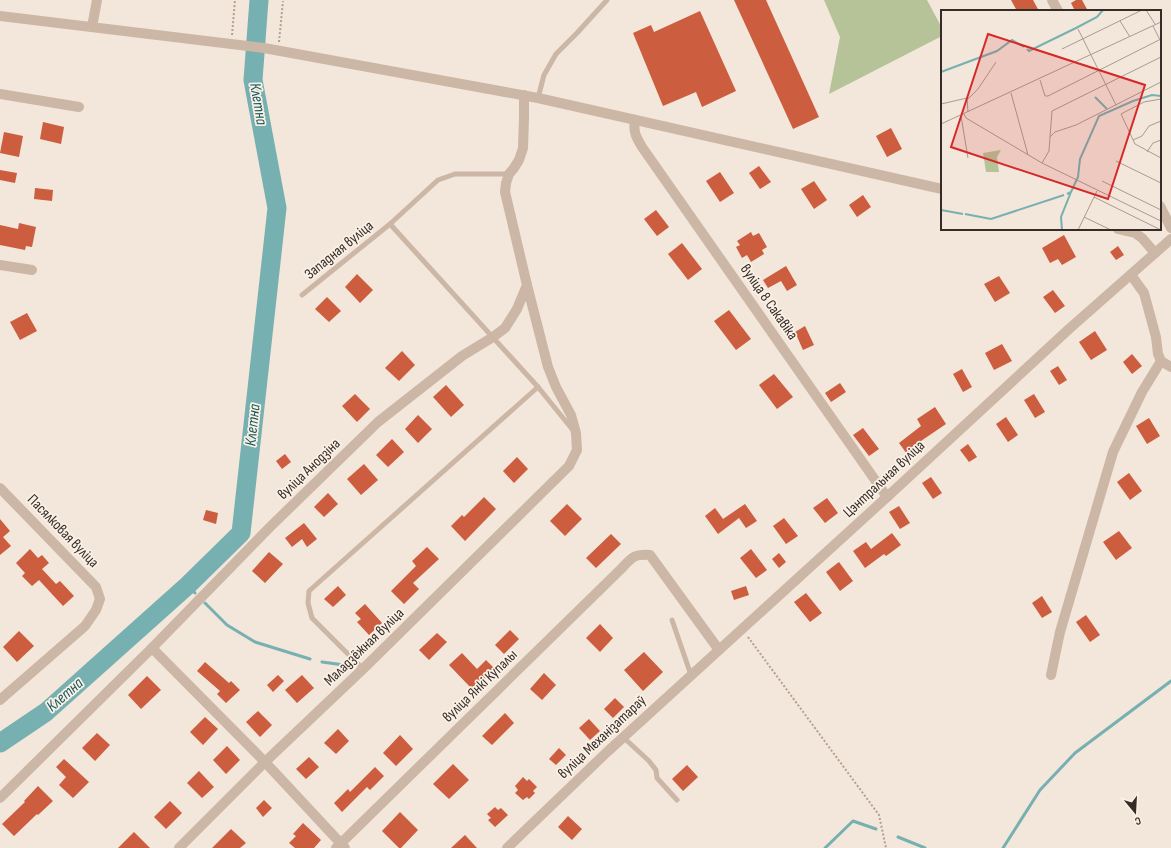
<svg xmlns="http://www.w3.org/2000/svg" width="1171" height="848" font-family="'Sofia Sans Condensed',sans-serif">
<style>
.green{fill:#b6c399}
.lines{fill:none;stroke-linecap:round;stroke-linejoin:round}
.stream{stroke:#77b0b1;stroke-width:3}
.river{stroke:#77b0b1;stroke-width:19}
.building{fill:#cc5d3e}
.path{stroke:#b79f8f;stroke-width:2;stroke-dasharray:2 2;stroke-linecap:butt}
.service{stroke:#ccb6a5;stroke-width:5}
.minor{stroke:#ccb6a5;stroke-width:10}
.tertiary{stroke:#ccb6a5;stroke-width:10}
.labels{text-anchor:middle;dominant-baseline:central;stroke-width:3.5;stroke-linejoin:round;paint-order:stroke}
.street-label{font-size:15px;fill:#372b27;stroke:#faf1e6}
.water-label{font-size:16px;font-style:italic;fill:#1a585b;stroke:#faf1e6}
.inset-river{fill:none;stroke:#77b0b1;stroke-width:2}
.inset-road{fill:none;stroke:#a89b92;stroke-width:1}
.view{fill:#d62828;fill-opacity:0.15;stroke:#d62828;stroke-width:2}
.inset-edge{fill:none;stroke:#372b27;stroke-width:2}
</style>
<rect width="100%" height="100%" fill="#f3e6da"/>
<polygon class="green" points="824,0 927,0 942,28 942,36 829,94 840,37"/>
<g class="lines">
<g class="stream">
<polyline points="188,585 195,593"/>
<polyline points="205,603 227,625 255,642 310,659"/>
<polyline points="322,662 344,665"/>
<polyline points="898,837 925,848"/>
<polyline points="825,848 853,821 876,829"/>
<polyline points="1003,848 1040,790 1075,753 1171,681"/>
</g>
<polyline class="river" points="0,743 46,712 188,585 241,533 277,208 253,80 259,0"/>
</g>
<g class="building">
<polygon points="734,0 766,0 819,117 793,129"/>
<polygon points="1011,0 1033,0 1039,11 1017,11"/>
<polygon points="1076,0 1082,0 1088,11 1075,11 1071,3"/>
<polygon points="700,11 736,91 702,107 696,92 663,106 633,33 651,25 654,32"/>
<polygon points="43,122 64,127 61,144 40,139"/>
<polygon points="891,128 902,149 887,157 876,136"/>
<polygon points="4,132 23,136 19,157 0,153"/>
<polygon points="759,166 771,182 760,189 749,173"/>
<polygon points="0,170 17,173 15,183 0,180"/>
<polygon points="720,172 734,193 720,202 706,181"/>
<polygon points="814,181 827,200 814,209 801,189"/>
<polygon points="35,188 53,190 52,201 34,199"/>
<polygon points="863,195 871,207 857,217 849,205"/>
<polygon points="656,210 669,227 657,236 644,219"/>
<polygon points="19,223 36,227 32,247 26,246 25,250 0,245 0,225 18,229"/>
<polygon points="751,232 753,236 759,233 767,247 762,250 764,254 751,262 747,255 742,258 736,247 740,245 737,241"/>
<polygon points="1064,235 1076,257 1062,265 1058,259 1050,263 1042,248"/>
<polygon points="682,243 702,269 688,280 668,254"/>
<polygon points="1118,246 1124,255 1116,260 1110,252"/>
<polygon points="786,266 797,285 787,291 781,281 768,288 763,280"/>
<polygon points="357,274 373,290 360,303 345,287"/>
<polygon points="999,276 1010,293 995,302 984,284"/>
<polygon points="1053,290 1065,306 1055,313 1043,297"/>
<polygon points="327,297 341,311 329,322 315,309"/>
<polygon points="729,310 751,339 736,350 714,321"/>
<polygon points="27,313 37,331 20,340 10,322"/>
<polygon points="805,326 814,345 803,350 795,332"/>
<polygon points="1095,331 1107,350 1091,360 1079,342"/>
<polygon points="1002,344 1012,361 994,370 985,353"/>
<polygon points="402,351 415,365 399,381 385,368"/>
<polygon points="1132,354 1142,366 1132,374 1123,362"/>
<polygon points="1058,366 1067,380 1059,385 1050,371"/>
<polygon points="962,369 972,387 963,392 953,374"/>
<polygon points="774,374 793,397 777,409 759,385"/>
<polygon points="840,383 846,392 831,402 825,393"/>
<polygon points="446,385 464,405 451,417 433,397"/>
<polygon points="355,394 370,409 357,422 342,406"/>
<polygon points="1034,394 1045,412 1035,418 1024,400"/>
<polygon points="935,407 946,424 918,443 920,444 907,454 899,443 921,426 917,419"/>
<polygon points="418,415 432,429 418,443 405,429"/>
<polygon points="1006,417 1018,435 1008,442 996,424"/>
<polygon points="1149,418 1160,436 1147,444 1136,426"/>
<polygon points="863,428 879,449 869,456 853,435"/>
<polygon points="392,439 404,452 388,467 376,455"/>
<polygon points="968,444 977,457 969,462 960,450"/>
<polygon points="285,454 291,462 282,469 276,461"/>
<polygon points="517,457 528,469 514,483 503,471"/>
<polygon points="364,464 378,480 361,495 347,479"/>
<polygon points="1129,473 1142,491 1130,500 1117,482"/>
<polygon points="931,477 942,493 933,499 922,483"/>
<polygon points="328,493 338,504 324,517 314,507"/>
<polygon points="484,497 496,509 465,541 451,526 462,515 464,517"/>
<polygon points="827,498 838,513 825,523 813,508"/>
<polygon points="567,504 582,519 565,536 550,521"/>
<polygon points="745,504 757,521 746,528 739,518 718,534 705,516 715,508 723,519"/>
<polygon points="899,506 910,523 900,529 889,512"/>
<polygon points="206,510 218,513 216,524 203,520"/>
<polygon points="784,518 798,536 786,544 773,526"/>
<polygon points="0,519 10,531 3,537 11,546 0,555"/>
<polygon points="304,523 317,539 307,547 302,539 292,547 285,538"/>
<polygon points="1119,531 1132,548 1116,560 1103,542"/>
<polygon points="892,533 901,545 886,556 884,554 865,568 853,551 866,542 871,549"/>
<polygon points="611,534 621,544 596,568 586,558"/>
<polygon points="427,547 439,559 413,583 419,589 404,604 391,591 416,566 412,561"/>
<polygon points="30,549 38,558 42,555 49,563 42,569 56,584 60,581 74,596 63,606 39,580 32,586 22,576 25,573 16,563"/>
<polygon points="751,549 767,570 756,578 740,558"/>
<polygon points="269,552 283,564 265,583 252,571"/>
<polygon points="779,553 786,562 779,568 772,559"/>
<polygon points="839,562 853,581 840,591 826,572"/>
<polygon points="338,586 346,595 333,607 324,599"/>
<polygon points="746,586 749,595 734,600 731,591"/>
<polygon points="806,593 822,613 810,622 794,602"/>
<polygon points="1042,596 1052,612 1042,618 1032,603"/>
<polygon points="365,604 382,623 369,635 357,622 361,619 355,613"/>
<polygon points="1086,615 1100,635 1090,642 1076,622"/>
<polygon points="600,624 613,638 600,652 586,638"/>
<polygon points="510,630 519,639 504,654 495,645"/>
<polygon points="19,631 34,646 17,662 3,647"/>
<polygon points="437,633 447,642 429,660 419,650"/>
<polygon points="644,652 663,672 643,691 624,670"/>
<polygon points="462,653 477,669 486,660 495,669 473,690 449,665"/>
<polygon points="205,662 229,683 231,681 240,690 226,703 217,694 220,691 197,671"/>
<polygon points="544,673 556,685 542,700 530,689"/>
<polygon points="278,675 284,681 273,692 267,685"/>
<polygon points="302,675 314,688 297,703 285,690"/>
<polygon points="147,676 161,690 141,709 128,695"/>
<polygon points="615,698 624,707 613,718 604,709"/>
<polygon points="258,711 272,725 260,737 246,722"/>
<polygon points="505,713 514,723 492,745 482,736"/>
<polygon points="205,717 218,729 203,745 190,732"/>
<polygon points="589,719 600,731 590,740 579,728"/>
<polygon points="338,729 349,741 336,754 324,743"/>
<polygon points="97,733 110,745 95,761 82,748"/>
<polygon points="400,735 413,749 396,766 383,753"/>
<polygon points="227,746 240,760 226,774 213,760"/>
<polygon points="559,748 566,755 556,765 549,759"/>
<polygon points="309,757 319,767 306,779 296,769"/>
<polygon points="64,759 89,782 73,798 59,785 66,777 56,767"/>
<polygon points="453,764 469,780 449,799 433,784"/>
<polygon points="687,765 698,777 683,791 672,779"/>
<polygon points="375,767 384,776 370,790 367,787 342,812 334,803 348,789 350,792"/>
<polygon points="199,771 214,787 202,798 187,783"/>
<polygon points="523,777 527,781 529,779 537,787 533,791 535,793 529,799 527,797 523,800 515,793 518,790 515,786"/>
<polygon points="38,786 53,801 38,815 37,814 14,836 2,824 25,802 24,801"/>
<polygon points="264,800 272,808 263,817 256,808"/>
<polygon points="170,801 182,813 166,829 154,817"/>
<polygon points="495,807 498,810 501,808 508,815 495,827 488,820 491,818 487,814"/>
<polygon points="400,812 418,830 401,848 399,848 382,831"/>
<polygon points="568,816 582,829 572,840 558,827"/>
<polygon points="303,823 321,840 314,848 295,848 289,843 296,836 293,834"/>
<polygon points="231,829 246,843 240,848 212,848"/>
<polygon points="134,832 150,848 118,848"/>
<polygon points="465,835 477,848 451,848"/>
</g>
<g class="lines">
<g class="path">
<polyline points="232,35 235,0"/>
<polyline points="279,42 283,1"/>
<polyline points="748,637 879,815 886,848"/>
</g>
<g class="service">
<polyline points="538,98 544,75 556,54 577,33 607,0"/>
<polyline points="509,174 455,174 438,180 390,224 538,387 572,429"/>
<polyline points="302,295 390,224"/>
<polyline points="672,620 691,675"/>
<polyline points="363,669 312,618 308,603 309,591 538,387"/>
<polyline points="623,737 649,761 656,770 657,778 677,800"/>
</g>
<g class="minor">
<polyline points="1052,0 1058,11"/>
<polyline points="92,27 97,0"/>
<polyline points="0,94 79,107"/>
<path d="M635,120C633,132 636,137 642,147L887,497"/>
<polyline points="1160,206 1171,228"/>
<polyline points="0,265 32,270"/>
<polyline points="1131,275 1144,293 1156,337 1158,354 1161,361 1171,367"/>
<polyline points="0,488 96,587 100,599 96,610 85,626 0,700"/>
<polyline points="152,648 265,762 345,848"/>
<polyline points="1051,675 1060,632 1113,452 1142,392 1161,361"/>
<polyline points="0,798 152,648 270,527 378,422 462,356 493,337 505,328 517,309 527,285 505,192 506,183 509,174 514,168 519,160 523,148 524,118 524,95"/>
<polyline points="179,848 265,762 363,669 569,466 577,450 576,433 571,415 556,387 548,367 527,285"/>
<path d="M336,848L621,569C632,557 634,554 650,555L719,650"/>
</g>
<g class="tertiary">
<polyline points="0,16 264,48 538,98 942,189"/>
<polyline points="1118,229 1135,233 1142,238 1155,253"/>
<polyline points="507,848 606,753 887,497 1069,329 1171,239"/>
</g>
</g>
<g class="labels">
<g class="street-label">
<text transform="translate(339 250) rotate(-39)">Западная вуліца</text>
<text transform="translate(769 302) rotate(55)">вуліца 8 Сакавіка</text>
<text transform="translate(309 469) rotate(-44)">вуліца Анодзіна</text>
<text transform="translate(884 479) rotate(-43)">Цэнтральная вуліца</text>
<text transform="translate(63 531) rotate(46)">Пасялковая вуліца</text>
<text transform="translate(364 647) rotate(-44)">Маладзёжная вуліца</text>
<text transform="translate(480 686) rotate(-44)">вуліца Янкі Купалы</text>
<text transform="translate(602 737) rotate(-43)">вуліца Механізатараў</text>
</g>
<g class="water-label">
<text transform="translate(258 104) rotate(80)">Клетна</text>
<text transform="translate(253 425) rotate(-84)">Клетна</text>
<text transform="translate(65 695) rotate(-41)">Клетна</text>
</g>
</g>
<g transform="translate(941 10)">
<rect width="220" height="220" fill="#f3e6da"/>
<path d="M60,140L56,147L58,162H45L42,143Z" fill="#b6c399"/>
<path class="inset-river" d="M86,39L88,41L135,18L156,7L162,0M0,62L56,41L71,30L83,37M154,87L166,99M126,184L130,182L137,167L139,149L158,106L192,91L211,85L220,86M0,200L22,204M24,204L50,209L123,185M121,220L120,207L130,182"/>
<path class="inset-road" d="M205,0L214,14M179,11L189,27M212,16L219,30M137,19L175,95M121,39L201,0M99,70L104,86H107L220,29M70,83L87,145M27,89L37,79L55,52M220,89L203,92L180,104L194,134L220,148M0,94L26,88L27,102M23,104L25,108L101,153L220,211M20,106L27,148M0,114L220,12M109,127L111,101L220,47M192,130L201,126L208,116L220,111M206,142L212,133L220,130M175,151L220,173M101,153L108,141L109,127L114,122L135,115L220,72M161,171L220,200M153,187L220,220M143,207L170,220M137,220L156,181"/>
<path class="view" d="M47,24L204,75L167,189L10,137Z"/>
<rect width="220" height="220" class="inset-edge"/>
</g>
<g transform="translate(1135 812) rotate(162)" stroke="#faf1e6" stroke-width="3" paint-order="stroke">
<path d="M0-3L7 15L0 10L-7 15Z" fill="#372b27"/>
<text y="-6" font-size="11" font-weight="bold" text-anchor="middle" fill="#372b27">С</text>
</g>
</svg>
